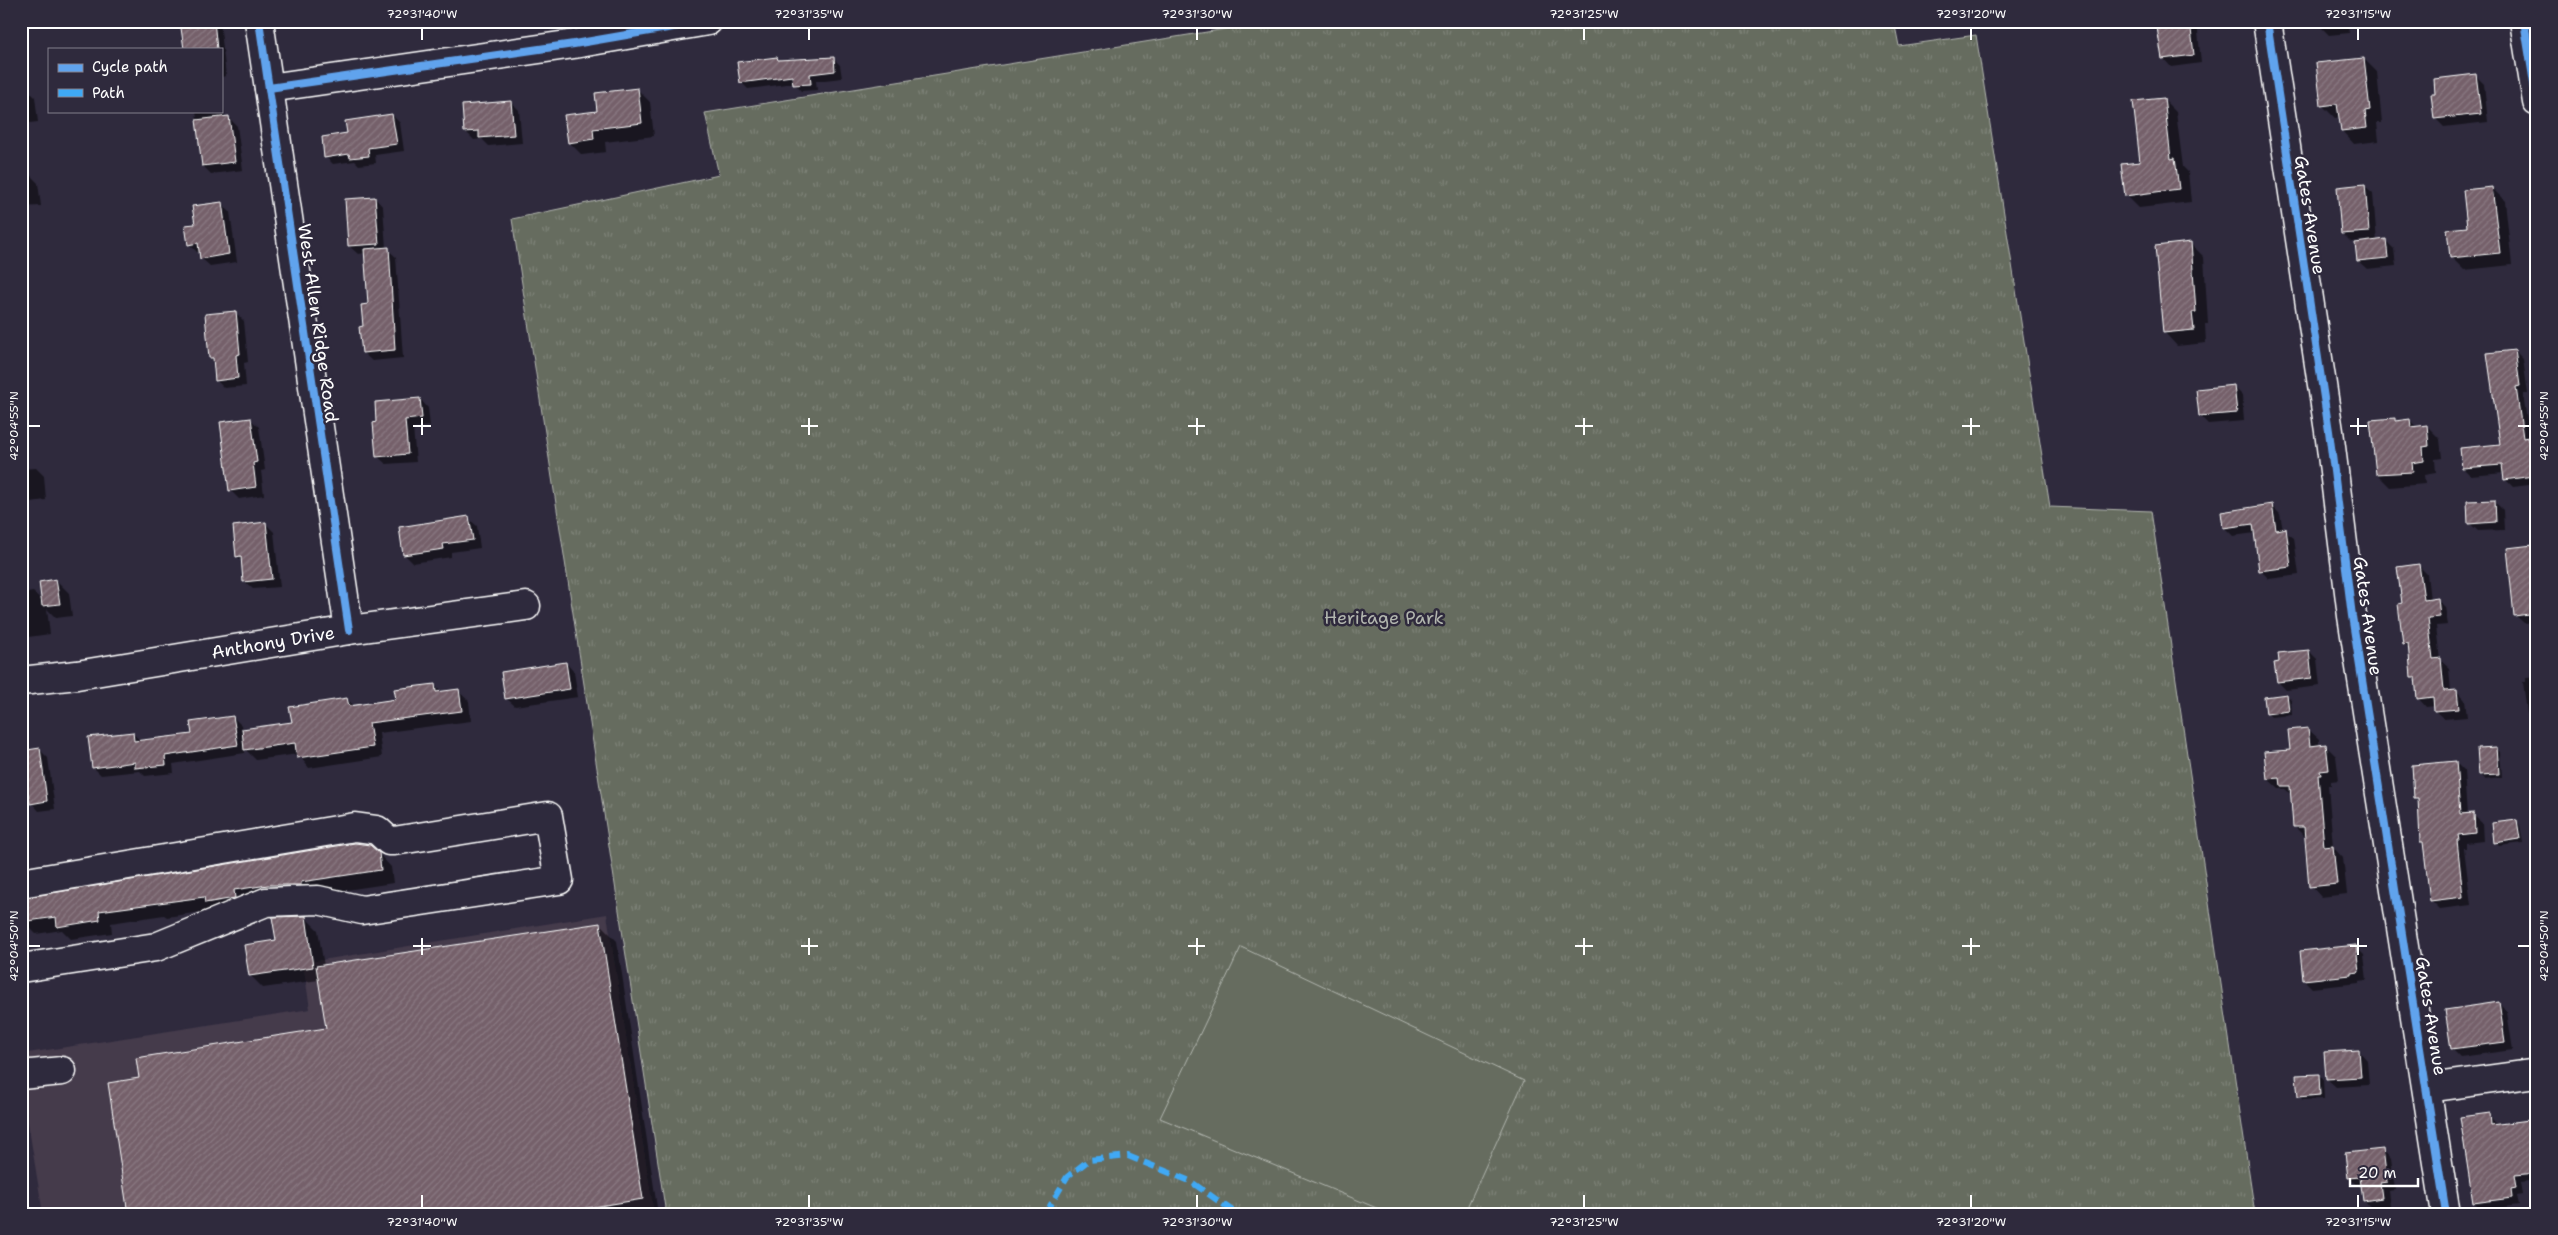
<svg xmlns="http://www.w3.org/2000/svg" width="2558" height="1235" font-family="'Shantell Sans',sans-serif">
<style>
.built{fill:#443a4b}
.park{fill:url(#park-tufts);stroke:#b2b6af}
.pitch{fill:#666c5f;stroke:#b2b6af}
.shadow{fill:#0007;fill-rule:evenodd}
.building{fill:url(#building-hatch);stroke:#fff}
.lines{fill:none;stroke-linecap:round;stroke-linejoin:round}
.minor-casing{stroke:#fff;stroke-width:31}
.minor{stroke:#2f2a3d;stroke-width:28}
.quiet{stroke:#3fa9f5;stroke-width:6;stroke-dasharray:12 6;stroke-linecap:butt}
.cycleway-casing{stroke:#2f2a3d;stroke-width:11}
.cycleway{stroke:#60a3ed;stroke-width:8}
.ticks{fill:none;stroke:#fff;stroke-width:2}
.labels{text-anchor:middle;dominant-baseline:central;stroke-width:5;stroke-linejoin:round;paint-order:stroke}
.street-label{font-size:18px;fill:#fff;stroke:#2f2a3d}
.park-label{font-size:18px;fill:#b2b6af;stroke:#2f2a3d}
.neatline{fill:none;stroke:#fff;stroke-width:2}
.ticks-label{font-size:12px;text-anchor:middle;fill:#fff}
</style>
<defs>
<pattern id="park-tufts" width="24" height="20" patternUnits="userSpaceOnUse" patternTransform="scale(1.25)"><rect width="24" height="20" fill="#666c5f"/><path d="M3 7l-1-3M5 7V3M7 7l1-3M15 17l-1-3M17 17v-4M19 17l1-3" fill="none" stroke="#7d8277"/></pattern>
<pattern id="building-hatch" width="6" height="6" patternUnits="userSpaceOnUse" patternTransform="scale(1.25)"><rect width="6" height="6" fill="#75616b"/><path d="M-1 1l2-2M0 6l6-6M5 7l2-2" fill="none" stroke="#8a7981"/></pattern>
</defs>
<rect width="100%" height="100%" fill="#2f2a3d"/>
<filter id="ink" filterUnits="userSpaceOnUse"><feTurbulence type="fractalNoise" baseFrequency=".02" numOctaves="2"/><feDisplacementMap in="SourceGraphic" scale="10" xChannelSelector="R" yChannelSelector="G"/><feConvolveMatrix kernelMatrix="1 2 1 2 8 2 1 2 1" color-interpolation-filters="sRGB"/></filter>
<g filter="url(#ink)">
<polygon class="built" points="607,914 654,1214 43,1214 21,1080 21,1054 310,1009 303,963"/>
<polygon class="park" points="1275,21 1894,21 1899,46 1976,35 2050,507 2151,511 2255,1214 666,1214 512,219 719,175 705,113"/>
<polygon class="pitch" points="1241,947 1524,1081 1464,1214 1391,1214 1160,1118"/>
<g class="shadow">
<polygon points="181,21 220,21 226,76 221,77 221,49 185,49"/>
<polygon points="312,21 344,21 344,23 316,25"/>
<polygon points="2158,21 2197,21 2201,63 2171,67 2163,58"/>
<path d="M2320,21H2347L2349,33L2329,35L2321,27ZM2347,23V26L2327,28V26Z"/>
<polygon points="2440,21 2494,21 2494,22 2444,26"/>
<polygon points="777,58 780,61 833,58 840,65 842,78 816,81 817,90 801,91 794,83 748,89 741,82"/>
<polygon points="2364,59 2377,72 2382,123 2377,123 2379,141 2354,144 2342,131 2340,117 2335,118 2322,105"/>
<polygon points="2476,76 2484,84 2488,122 2444,127 2435,118"/>
<polygon points="221,80 225,118 229,118 237,126 243,170 211,174 203,166 196,111 221,111"/>
<polygon points="26,88 35,97 38,122 21,124 21,89"/>
<polygon points="637,89 650,102 654,136 605,142 606,152 582,155 569,142 598,112"/>
<polygon points="2163,99 2176,112 2183,167 2188,172 2191,202 2139,208 2126,195 2142,163"/>
<polygon points="511,102 519,110 522,143 489,146 482,139 474,140 466,132"/>
<polygon points="392,115 400,123 404,151 375,155 376,163 359,165 355,161 333,164 326,157 348,134"/>
<polygon points="30,175 38,183 41,206 21,207 21,176"/>
<polygon points="2364,186 2373,194 2377,242 2386,241 2394,249 2396,266 2367,269 2358,261 2367,241 2351,242 2343,234"/>
<polygon points="2492,188 2505,201 2512,265 2464,270 2452,258"/>
<polygon points="375,198 383,207 386,248 396,257 403,358 372,361 363,353 365,327 370,305 366,253 358,254 349,246"/>
<polygon points="221,203 230,212 237,262 210,266 201,258 200,252 197,252 189,244 196,225"/>
<polygon points="2191,244 2204,257 2208,324 2205,324 2206,343 2177,346 2165,333 2157,247"/>
<polygon points="235,312 244,321 248,362 244,363 246,386 224,388 216,380 214,362 210,358"/>
<polygon points="2515,351 2523,359 2528,394 2523,394 2530,440 2536,447 2537,484 2513,487 2505,479 2504,473 2471,476 2463,468 2501,445"/>
<polygon points="21,360 23,362 26,388 21,388"/>
<polygon points="2234,387 2242,395 2244,421 2208,424 2200,416"/>
<polygon points="420,399 428,408 430,426 413,428 416,462 386,464 377,456"/>
<polygon points="250,419 259,427 265,470 261,471 264,495 239,499 230,490"/>
<polygon points="2395,419 2397,422 2410,420 2417,428 2427,426 2440,439 2442,458 2435,459 2436,473 2424,475 2425,484 2390,487 2377,474"/>
<polygon points="36,468 44,476 46,500 23,503 21,469"/>
<polygon points="2494,501 2503,510 2504,530 2478,531 2469,523"/>
<polygon points="2272,506 2280,514 2283,530 2294,538 2299,575 2269,579 2261,571 2255,533 2233,536 2225,528 2222,513"/>
<polygon points="468,518 477,526 480,548 451,552 451,557 413,563 404,554"/>
<polygon points="266,524 274,532 280,587 253,589 244,581 243,562 238,557"/>
<polygon points="2533,547 2537,551 2537,622 2524,623 2515,615"/>
<polygon points="2419,566 2427,574 2430,600 2437,599 2445,607 2448,625 2436,626 2440,660 2449,668 2451,692 2457,691 2465,700 2467,717 2444,719 2435,711 2435,706 2426,707 2418,698 2416,681 2412,676 2409,649 2404,643 2403,604"/>
<polygon points="56,580 69,593 72,616 56,618 47,609 50,634 21,638 21,594 33,592 43,601"/>
<polygon points="2309,651 2317,659 2320,686 2286,690 2278,682"/>
<polygon points="566,663 574,672 578,697 515,706 506,698"/>
<polygon points="2537,676 2537,723 2527,713 2523,682 2526,682 2526,677"/>
<polygon points="434,685 442,693 458,691 469,701 471,721 379,733 382,757 309,768 298,754 256,760 245,749 245,753 173,764 174,773 145,776 140,771 101,775 93,767 132,733 141,741 193,735 233,717 241,725 242,730 293,723 347,699 355,707 397,700"/>
<polygon points="2287,696 2291,699 2292,715 2271,717 2267,713"/>
<polygon points="2308,729 2319,739 2319,746 2326,746 2336,756 2339,780 2331,781 2331,785 2328,785 2333,847 2343,858 2347,894 2321,897 2311,886 2306,838 2295,827 2292,795 2285,789 2279,789 2268,779"/>
<polygon points="2496,748 2500,752 2502,777 2484,779 2480,775"/>
<polygon points="40,750 48,758 55,809 39,811 31,802 26,803 21,798 21,752"/>
<polygon points="2456,763 2464,771 2467,815 2473,815 2482,823 2483,841 2466,843 2466,848 2464,848 2471,905 2440,909 2431,900 2425,845 2421,842 2419,801 2416,797"/>
<polygon points="2516,821 2520,825 2523,843 2499,846 2495,842"/>
<polygon points="378,853 391,867 393,883 167,917 164,915 111,923 112,933 71,939 62,930 36,934 23,921"/>
<polygon points="305,917 318,930 324,966 600,924 617,941 658,1214 129,1214 140,1079 327,1029 319,980 263,988 250,975 277,942"/>
<polygon points="2356,947 2364,955 2367,980 2359,981 2359,983 2312,988 2304,980"/>
<polygon points="2499,1004 2507,1012 2513,1050 2460,1057 2452,1049"/>
<polygon points="2359,1051 2367,1060 2369,1085 2336,1087 2327,1079"/>
<polygon points="2319,1075 2323,1079 2324,1099 2303,1100 2299,1096"/>
<polygon points="2489,1115 2497,1125 2530,1121 2529,1115 2537,1115 2537,1180 2520,1182 2522,1195 2517,1196 2519,1205 2481,1210 2474,1203"/>
<polygon points="2383,1150 2391,1159 2395,1190 2388,1191 2390,1206 2372,1209 2364,1200 2362,1185 2357,1186 2349,1177"/>
</g>
<g class="building">
<polygon points="180,21 214,21 217,49 184,49"/>
<polygon points="2156,21 2190,21 2194,55 2162,59"/>
<polygon points="777,57 778,60 834,57 835,71 810,74 811,84 793,85 792,76 740,83 737,62"/>
<polygon points="2364,58 2370,110 2365,111 2367,128 2341,131 2337,104 2321,106 2316,63"/>
<polygon points="2476,74 2481,114 2434,119 2431,94 2435,94 2434,79"/>
<polygon points="638,88 642,123 593,129 594,139 568,143 564,115 597,111 595,93"/>
<polygon points="2164,98 2171,159 2175,158 2179,189 2125,196 2121,164 2140,162 2133,101"/>
<polygon points="511,101 514,135 479,138 479,131 464,132 462,105"/>
<polygon points="392,114 397,144 368,148 369,156 350,158 349,154 324,158 322,137 347,133 345,121"/>
<polygon points="229,116 235,162 202,166 196,120"/>
<polygon points="2365,184 2369,232 2341,234 2337,187"/>
<polygon points="2492,187 2500,253 2450,258 2447,229 2467,227 2463,190"/>
<polygon points="375,197 379,244 348,246 345,199"/>
<polygon points="222,202 229,254 200,259 198,243 188,245 185,225 195,224 192,206"/>
<polygon points="2386,239 2388,258 2357,261 2355,243"/>
<polygon points="2191,242 2196,312 2192,312 2194,330 2163,333 2155,246"/>
<polygon points="389,247 395,350 362,353 359,327 363,326 361,305 368,304 364,249"/>
<polygon points="236,311 240,354 236,355 238,378 215,381 213,358 209,358 205,314"/>
<polygon points="2515,350 2520,386 2516,387 2523,438 2528,437 2533,476 2504,480 2502,465 2462,468 2460,448 2500,444 2487,353"/>
<polygon points="2234,385 2237,413 2199,416 2196,389"/>
<polygon points="420,398 422,418 405,420 408,454 376,457 373,423 376,422 375,402"/>
<polygon points="251,418 257,462 253,463 256,487 229,491 220,422"/>
<polygon points="2395,418 2395,421 2410,419 2411,427 2427,425 2429,446 2423,447 2424,461 2412,463 2413,472 2376,474 2370,420"/>
<polygon points="2495,500 2496,522 2468,524 2467,501"/>
<polygon points="2272,504 2276,530 2286,528 2291,567 2259,571 2253,524 2223,528 2221,512"/>
<polygon points="469,516 473,540 443,544 444,549 403,555 399,527"/>
<polygon points="266,522 272,579 243,582 241,556 236,557 233,526"/>
<polygon points="2533,545 2534,558 2537,557 2537,582 2534,583 2537,613 2514,616 2507,548"/>
<polygon points="2419,564 2424,600 2438,598 2440,617 2428,618 2433,659 2441,658 2444,691 2457,690 2459,709 2434,711 2433,697 2417,699 2415,677 2411,677 2408,643 2403,644 2398,604 2402,603 2397,567"/>
<polygon points="56,579 60,604 42,606 39,582"/>
<polygon points="2309,650 2312,678 2277,682 2274,663 2279,662 2278,653"/>
<polygon points="566,662 570,689 505,699 501,672"/>
<polygon points="435,684 436,692 459,689 462,711 369,723 373,747 297,758 295,743 244,750 242,729 292,722 289,707 347,698 349,706 396,699 394,689"/>
<polygon points="2287,694 2289,711 2266,714 2264,697"/>
<polygon points="233,716 238,745 165,756 166,765 135,768 135,762 92,768 88,737 133,732 134,741 192,734 190,722"/>
<polygon points="2308,728 2310,746 2326,744 2329,770 2320,771 2321,775 2318,775 2324,847 2333,846 2337,884 2309,887 2304,827 2293,827 2290,786 2281,786 2280,778 2267,779 2264,752 2290,750 2288,730"/>
<polygon points="2497,747 2499,774 2479,775 2477,748"/>
<polygon points="40,748 47,801 30,804 28,793 21,794 21,751"/>
<polygon points="2456,761 2460,814 2474,813 2475,833 2458,835 2459,840 2457,840 2463,897 2430,901 2423,842 2420,842 2418,798 2414,798 2412,765"/>
<polygon points="2517,820 2520,839 2494,843 2492,823"/>
<polygon points="355,843 370,845 379,853 381,870 301,882 301,885 268,885 234,890 235,898 205,903 204,897 99,911 100,920 57,927 56,917 21,922 21,898"/>
<polygon points="306,916 313,967 249,976 244,945 276,940 272,917"/>
<polygon points="600,923 643,1199 550,1214 128,1214 108,1083 139,1078 136,1058 326,1028 316,966"/>
<polygon points="2356,945 2359,972 2351,973 2351,975 2303,980 2300,951"/>
<polygon points="2499,1002 2505,1042 2451,1049 2445,1010"/>
<polygon points="2359,1050 2361,1077 2326,1079 2324,1052"/>
<polygon points="2319,1074 2320,1095 2298,1097 2296,1075"/>
<polygon points="2490,1113 2491,1125 2537,1119 2537,1173 2514,1175 2516,1188 2511,1189 2512,1198 2473,1203 2460,1117"/>
<polygon points="2383,1149 2387,1182 2380,1183 2382,1198 2363,1201 2360,1177 2348,1178 2345,1153"/>
</g>
<g class="lines">
<defs>
<g id="minor">
<polyline points="259,21 349,630"/>
<polyline points="2267,21 2329,431 2352,616 2446,1214"/>
<polyline points="2524,21 2537,102"/>
<polyline points="269,88 574,44 708,21"/>
<path id="s1" d="M21,681L77,675L349,630L526,606"/>
<polyline points="21,883 355,827 377,830 389,841 394,841 548,816 559,880 362,910 318,900 266,902 156,947 21,968"/>
<polyline points="21,1075 62,1071"/>
<polyline points="2428,1088 2537,1073"/>
</g>
</defs>
<use href="#minor" class="minor-casing"/>
<use href="#minor" class="minor"/>
<polyline class="quiet" points="1048,1214 1050,1206 1067,1177 1089,1160 1128,1156 1190,1181 1237,1214"/>
<defs>
<g id="cycleway">
<polyline points="259,21 349,630"/>
<polyline points="2267,21 2329,431 2352,616 2446,1214"/>
<polyline points="2524,21 2537,102"/>
<polyline points="269,88 574,44 708,21"/>
</g>
</defs>
<use href="#cycleway" class="cycleway-casing"/>
<use href="#cycleway" class="cycleway"/>
</g>
</g>
<path class="ticks" d="M422,28V40M809,28V40M1197,28V40M1584,28V40M1971,28V40M2358,28V40M422,418V435M809,418V435M1197,418V435M1584,418V435M1971,418V435M2358,418V435M28,426H40M413,426H431M801,426H818M1188,426H1205M1575,426H1593M1962,426H1980M2350,426H2367M2518,426H2530M422,938V955M809,938V955M1197,938V955M1584,938V955M1971,938V955M2358,938V955M28,946H40M413,946H431M801,946H818M1188,946H1205M1575,946H1593M1962,946H1980M2350,946H2367M2518,946H2530M422,1195V1208M809,1195V1208M1197,1195V1208M1584,1195V1208M1971,1195V1208M2358,1195V1208"/>
<g class="labels">
<g class="street-label">
<text transform="translate(2310 215) rotate(81)">Gates Avenue</text>
<text transform="translate(318 323) rotate(82)">West Allen Ridge Road</text>
<text transform="translate(2368 616) rotate(82)">Gates Avenue</text>
<text stroke="none"><textPath href="#s1" startOffset="255">Anthony Drive</textPath></text>
<text transform="translate(2431 1016) rotate(81)">Gates Avenue</text>
</g>
<g class="park-label">
<text x="1384" y="618">Heritage Park</text>
</g>
</g>
<rect width="2558" height="1235" fill="none" stroke="#2f2a3d" stroke-width="55"/>
<rect x="48" y="48" width="175" height="65" fill="#2f2a3d" stroke="#827f8b"/>
<rect x="58" y="64" width="25" height="8" fill="#60a3ed" stroke="#827f8b"/>
<text x="92" y="72" font-size="15" fill="#ffffff">Cycle path</text>
<rect x="58" y="89" width="25" height="8" fill="#3fa9f5" stroke="#827f8b"/>
<text x="92" y="98" font-size="15" fill="#ffffff">Path</text>
<path d="M2350 1178v8h68v-8" fill="none" stroke="#ffffff" stroke-width="2.5"/>
<text x="2358" y="1178" font-size="15" fill="#ffffff" stroke="#2f2a3d" stroke-width="4" paint-order="stroke">20 m</text>
<rect x="28" y="28" width="2502" height="1180" class="neatline"/>
<g class="ticks-label">
<text x="422" y="18">72°31'40"W</text>
<text x="809" y="18">72°31'35"W</text>
<text x="1197" y="18">72°31'30"W</text>
<text x="1584" y="18">72°31'25"W</text>
<text x="1971" y="18">72°31'20"W</text>
<text x="2358" y="18">72°31'15"W</text>
<text transform="translate(14 426) rotate(-90)" y="4">42°04'55"N</text>
<text transform="translate(2544 426) rotate(-90)" y="4">42°04'55"N</text>
<text transform="translate(14 946) rotate(-90)" y="4">42°04'50"N</text>
<text transform="translate(2544 946) rotate(-90)" y="4">42°04'50"N</text>
<text x="422" y="1226">72°31'40"W</text>
<text x="809" y="1226">72°31'35"W</text>
<text x="1197" y="1226">72°31'30"W</text>
<text x="1584" y="1226">72°31'25"W</text>
<text x="1971" y="1226">72°31'20"W</text>
<text x="2358" y="1226">72°31'15"W</text>
</g>
</svg>
